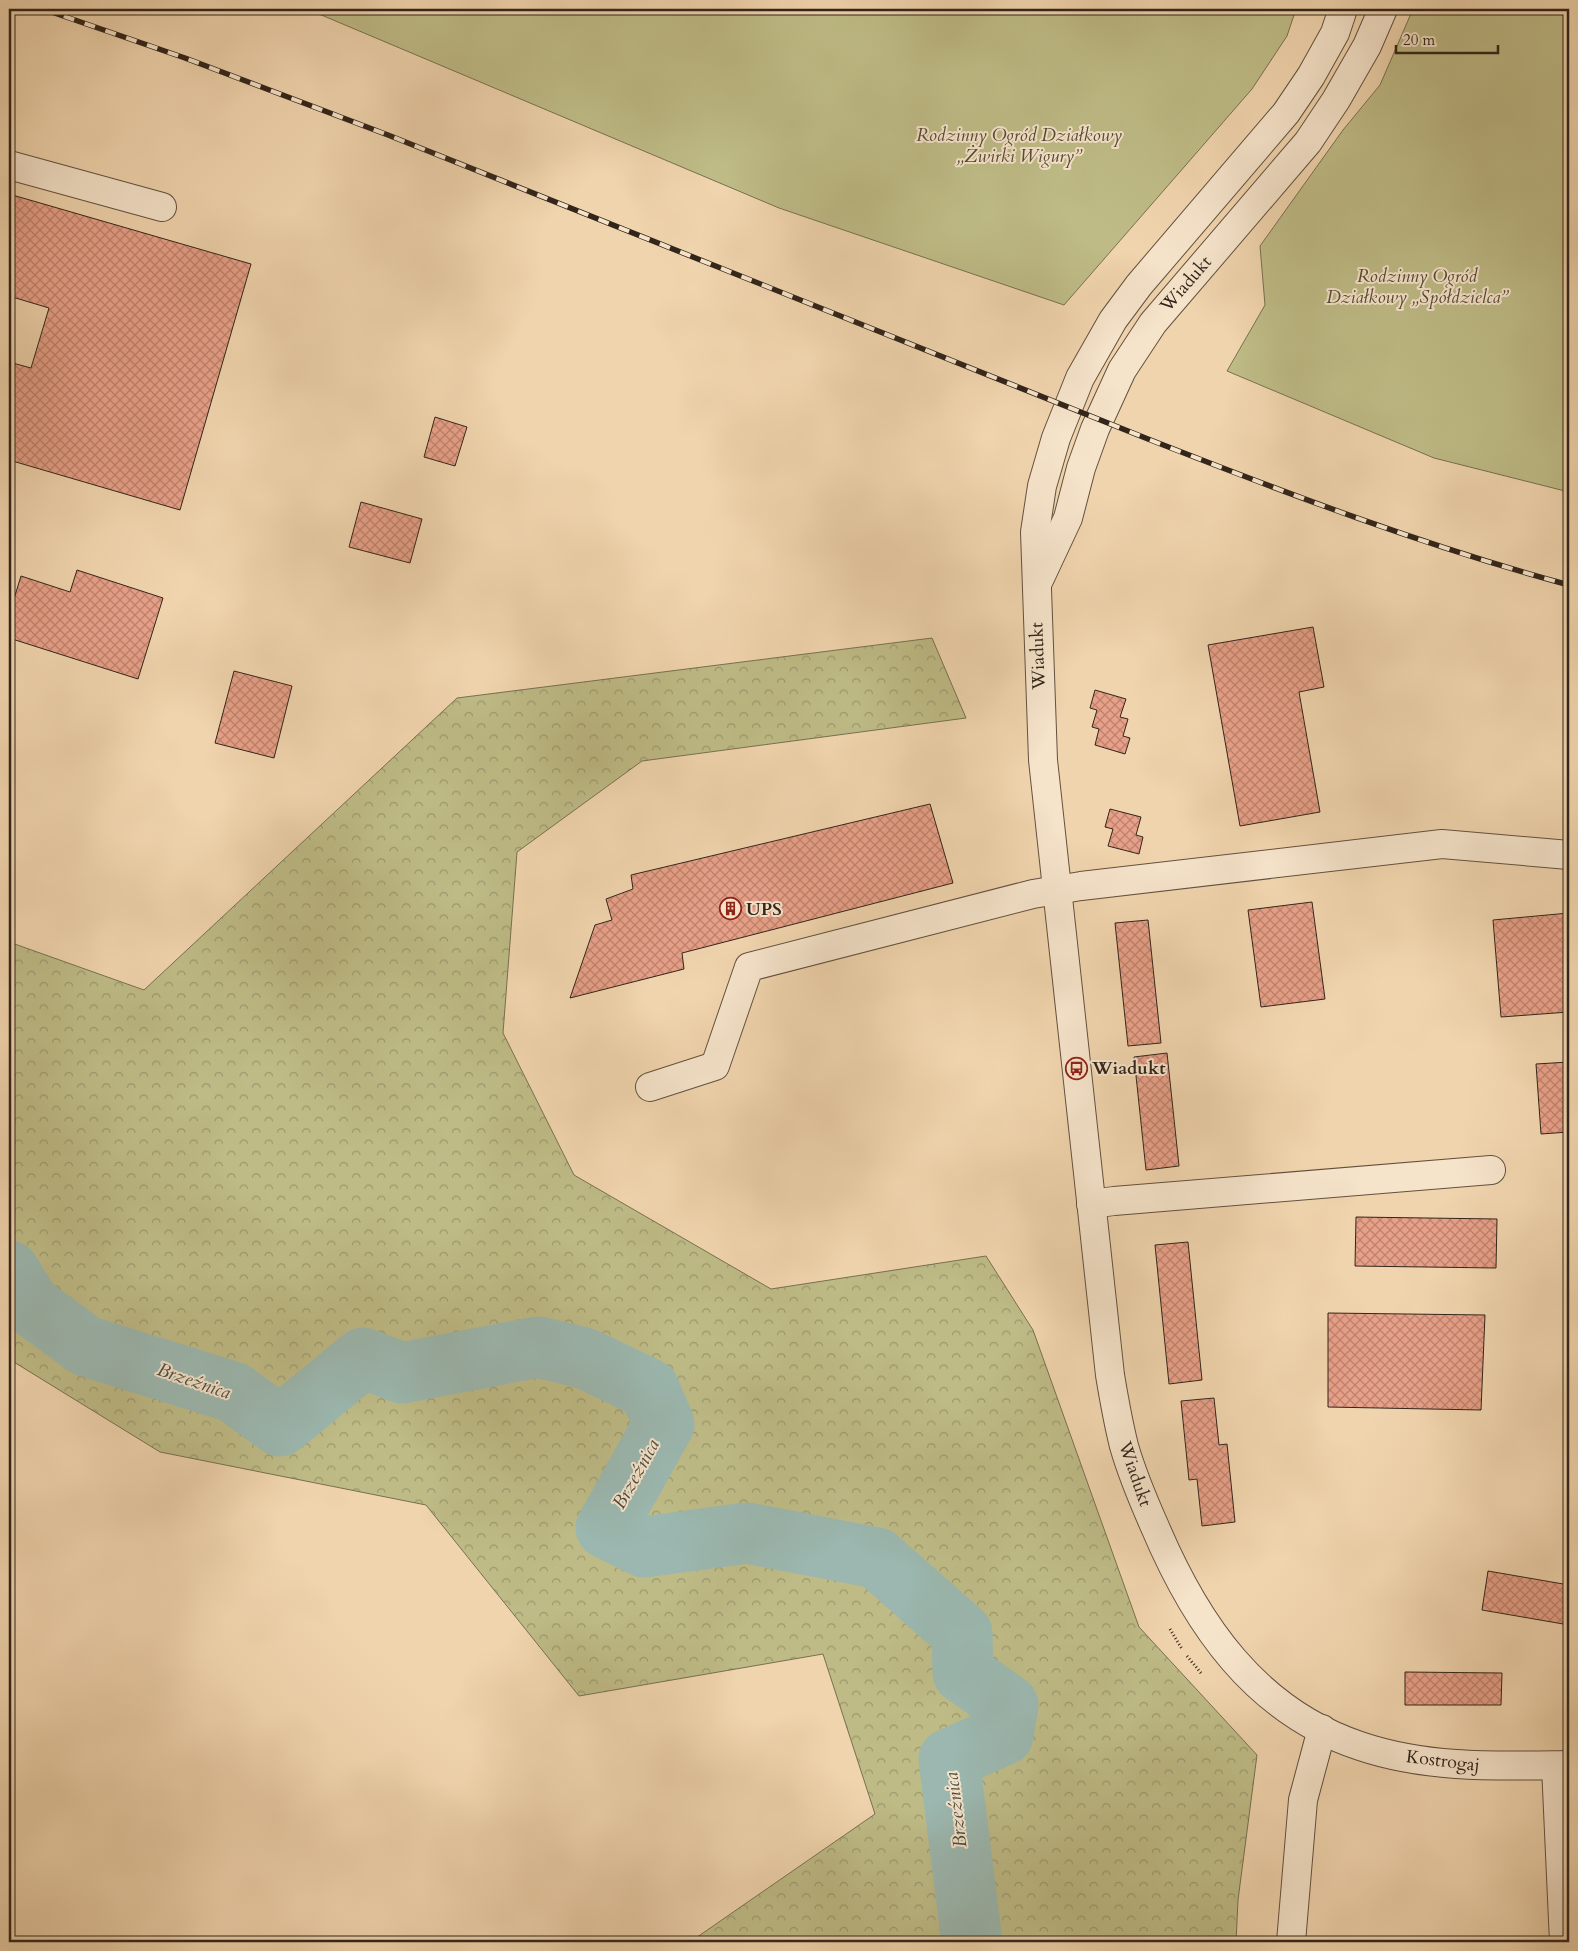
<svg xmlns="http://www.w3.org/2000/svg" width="1578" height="1951" font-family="Cardo,serif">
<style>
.green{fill:#bebb86;stroke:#787050}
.forest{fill:url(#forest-crowns);stroke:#787050}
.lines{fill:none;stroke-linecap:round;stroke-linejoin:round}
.river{stroke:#9bb7af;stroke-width:61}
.building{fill:url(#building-cross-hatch);stroke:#32251a}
.minor-casing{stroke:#62513f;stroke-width:30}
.path{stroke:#32251a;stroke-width:3;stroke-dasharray:1 2.5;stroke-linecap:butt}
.minor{stroke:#f5e3ca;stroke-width:28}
.rail-casing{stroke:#32251a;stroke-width:5.5}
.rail{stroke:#f5e3ca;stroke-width:4;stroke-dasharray:11;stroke-linecap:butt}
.labels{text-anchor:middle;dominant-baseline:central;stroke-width:4;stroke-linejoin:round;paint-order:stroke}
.park-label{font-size:18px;font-style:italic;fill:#554a35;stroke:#f5e3ca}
.street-label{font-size:18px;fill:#32251a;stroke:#f5e3ca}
.poi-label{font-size:18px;font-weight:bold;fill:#32251a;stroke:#f5e3ca;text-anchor:start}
.water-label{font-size:19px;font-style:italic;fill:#4c4a3f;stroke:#f5e3ca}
</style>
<defs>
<pattern id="forest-crowns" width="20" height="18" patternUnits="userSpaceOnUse" patternTransform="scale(1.25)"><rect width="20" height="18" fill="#bebb86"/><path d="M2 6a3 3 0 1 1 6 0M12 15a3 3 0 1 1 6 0" fill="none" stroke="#9b986d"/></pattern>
<pattern id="building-cross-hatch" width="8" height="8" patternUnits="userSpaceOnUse" patternTransform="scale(1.25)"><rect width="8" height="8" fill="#e8a088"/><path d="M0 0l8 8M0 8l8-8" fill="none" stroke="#bd826e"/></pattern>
</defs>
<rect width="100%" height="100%" fill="#f0d4ad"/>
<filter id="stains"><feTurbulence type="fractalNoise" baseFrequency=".004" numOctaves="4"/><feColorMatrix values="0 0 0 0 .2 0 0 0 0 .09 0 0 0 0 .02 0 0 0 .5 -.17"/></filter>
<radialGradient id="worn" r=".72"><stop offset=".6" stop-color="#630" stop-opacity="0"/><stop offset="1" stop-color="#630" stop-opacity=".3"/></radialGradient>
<g class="green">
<polygon points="298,9 1296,9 1287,36 1252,89 1064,305 779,208 319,14"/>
<polygon points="1413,9 1569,9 1569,492 1434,458 1227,371 1265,305 1260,246 1343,130 1380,85"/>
</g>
<polygon class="forest" points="932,638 966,718 642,761 517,852 503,1033 574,1175 771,1289 986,1256 1033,1330 1139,1627 1257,1755 1238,1900 1236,1942 690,1942 875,1814 823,1654 579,1696 426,1505 160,1452 9,1359 9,942 144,990 457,698"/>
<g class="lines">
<polyline class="river" points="9,1271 30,1305 86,1346 233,1392 280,1426 363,1358 402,1373 538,1347 584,1358 649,1389 664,1424 606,1528 644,1547 747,1533 877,1558 962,1633 963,1673 1008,1705 1003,1735 949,1759 972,1942"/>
</g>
<g class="building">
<polygon points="9,194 251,264 180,510 9,460 9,362 31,368 49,308 9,296"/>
<polygon points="435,417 467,427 455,466 424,457"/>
<polygon points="361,502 422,519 410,563 349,547"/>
<polygon points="77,570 163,598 138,679 9,638 9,615 21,576 70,592"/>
<polygon points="1313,627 1324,687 1299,692 1320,812 1240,826 1208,645"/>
<polygon points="234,671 292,686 274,758 215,743"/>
<polygon points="1095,690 1126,699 1120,717 1128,719 1123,736 1130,738 1125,754 1095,745 1099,729 1092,727 1097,710 1090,708"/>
<polygon points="930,804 953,883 682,953 684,969 570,998 595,925 612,920 606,899 633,889 631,875"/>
<polygon points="1110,809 1141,817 1136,835 1143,837 1139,854 1108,846 1113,829 1105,827"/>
<polygon points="1312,902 1325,999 1261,1007 1248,910"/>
<polygon points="1569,913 1569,1012 1501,1017 1493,920"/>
<polygon points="1148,920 1161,1043 1128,1046 1115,923"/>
<polygon points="1167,1053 1179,1166 1146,1170 1134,1057"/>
<polygon points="1569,1062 1569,1132 1541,1134 1536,1064"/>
<polygon points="1356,1217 1497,1219 1496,1268 1355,1266"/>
<polygon points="1188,1242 1202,1380 1169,1384 1155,1245"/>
<polygon points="1328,1313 1485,1315 1481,1410 1328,1407"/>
<polygon points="1214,1398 1219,1445 1227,1444 1235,1522 1202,1526 1197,1479 1189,1480 1181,1401"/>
<polygon points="1488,1571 1569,1585 1569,1625 1482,1610"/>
<polygon points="1405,1672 1502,1673 1501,1705 1405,1705"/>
</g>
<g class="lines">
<defs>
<g id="minor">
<path d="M1343,9L1335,33L1311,76L1286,113L1139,285L1113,320L1080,378L1056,438L1042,486L1035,532L1043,760L1110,1375C1114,1399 1118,1422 1124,1446C1132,1474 1143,1500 1155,1527C1196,1624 1255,1711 1360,1746C1428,1769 1498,1766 1569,1765"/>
<polyline points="9,165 162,207"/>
<polyline points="1039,580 1068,518 1081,468 1095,429 1122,370 1153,323 1308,142 1336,100 1367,46 1383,9"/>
<polyline points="650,1087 715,1066 749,967 1033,894 1081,886 1442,844 1569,855"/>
<polyline points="1091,1204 1114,1201 1491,1170"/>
<polyline points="1556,1766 1564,1942"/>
<polyline points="1291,1942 1303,1800 1322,1729"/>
</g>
</defs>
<use href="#minor" class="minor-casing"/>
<g class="path">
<polyline points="1170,1629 1182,1649"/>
<polyline points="1187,1656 1201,1673"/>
</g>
<use href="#minor" class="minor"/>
<defs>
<path id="rail" d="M43,9L185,58L388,135L1148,439C1286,493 1425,546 1569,585"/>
</defs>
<use href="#rail" class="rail-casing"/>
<use href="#rail" class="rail"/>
</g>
<defs>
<symbol id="building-ring" viewBox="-11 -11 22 22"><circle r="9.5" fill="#f5e3ca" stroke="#8f2418" stroke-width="1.5"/><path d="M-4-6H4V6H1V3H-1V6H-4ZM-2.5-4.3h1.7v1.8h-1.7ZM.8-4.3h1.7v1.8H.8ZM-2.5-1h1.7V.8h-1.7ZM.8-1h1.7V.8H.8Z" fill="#8f2418"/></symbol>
<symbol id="bus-ring" viewBox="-11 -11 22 22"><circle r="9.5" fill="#f5e3ca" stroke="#8f2418" stroke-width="1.5"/><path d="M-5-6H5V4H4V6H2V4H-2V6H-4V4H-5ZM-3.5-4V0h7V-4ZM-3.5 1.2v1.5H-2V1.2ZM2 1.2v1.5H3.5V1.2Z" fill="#8f2418"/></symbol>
</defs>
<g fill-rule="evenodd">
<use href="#building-ring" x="718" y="896" width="25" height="25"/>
<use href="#bus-ring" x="1064" y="1056" width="25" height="25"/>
</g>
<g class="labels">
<g class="park-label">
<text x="1019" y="135">Rodzinny Ogród Działkowy<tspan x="1019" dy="21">„Żwirki Wigury”</tspan></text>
<text x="1417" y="276">Rodzinny Ogród<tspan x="1417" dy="21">Działkowy „Spółdzielca”</tspan></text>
</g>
<g class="street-label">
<text transform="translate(1186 284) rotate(-49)">Wiadukt</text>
<text transform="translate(1038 656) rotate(-92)">Wiadukt</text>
<text transform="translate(1135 1474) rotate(71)">Wiadukt</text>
<text transform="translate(1443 1761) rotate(7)">Kostrogaj</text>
</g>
<g class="poi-label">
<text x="746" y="909">UPS</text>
<text x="1092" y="1068">Wiadukt</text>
</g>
<g class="water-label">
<text transform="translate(194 1381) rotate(19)">Brzeźnica</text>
<text transform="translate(636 1474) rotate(-61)">Brzeźnica</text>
<text transform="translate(956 1810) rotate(-97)">Brzeźnica</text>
</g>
</g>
<rect width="1578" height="1951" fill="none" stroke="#f0d4ad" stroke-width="30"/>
<rect x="10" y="10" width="1558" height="1931" fill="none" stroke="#32251a" stroke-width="2.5"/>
<rect x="15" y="15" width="1548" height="1921" fill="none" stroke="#32251a"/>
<path d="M1396 45v8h102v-8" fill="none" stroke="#32251a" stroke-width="2.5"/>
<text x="1403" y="45" font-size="15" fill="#32251a" stroke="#f5e3ca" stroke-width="4" paint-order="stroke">20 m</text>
<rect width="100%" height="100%" filter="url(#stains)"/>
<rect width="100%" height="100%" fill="url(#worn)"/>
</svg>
